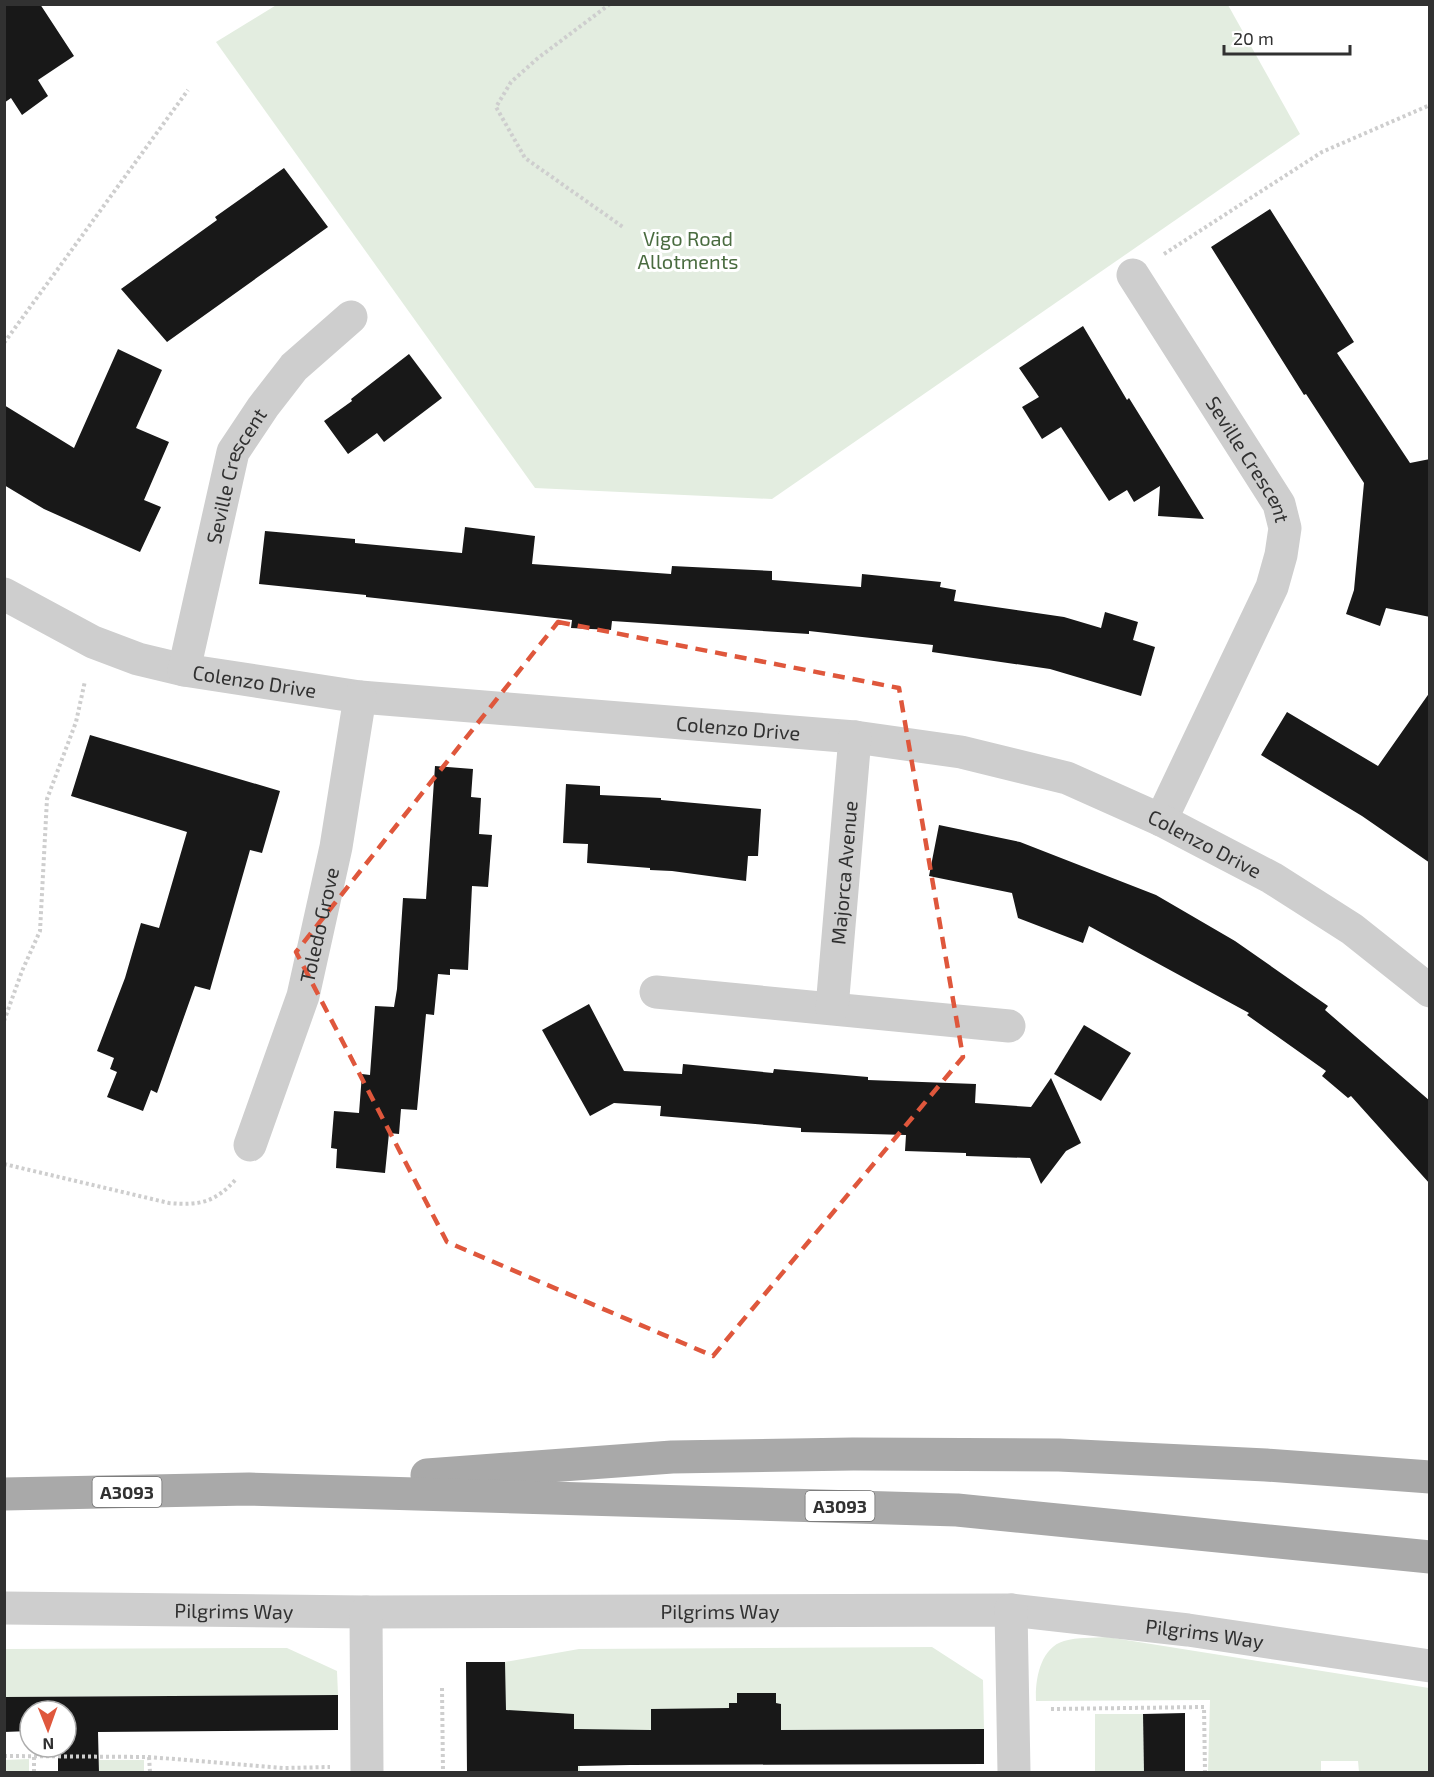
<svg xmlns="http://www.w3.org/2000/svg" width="1434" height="1777" font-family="'Exo 2',sans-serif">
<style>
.green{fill:#e3ede0}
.building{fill:#181818}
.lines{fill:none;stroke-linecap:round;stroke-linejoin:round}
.path{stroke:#cecece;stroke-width:4;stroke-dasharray:3 3;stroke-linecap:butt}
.minor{stroke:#cecece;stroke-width:33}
.major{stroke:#a9a9a9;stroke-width:33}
.marked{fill:none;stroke:#df573c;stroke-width:4.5;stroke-dasharray:12 8;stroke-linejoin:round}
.labels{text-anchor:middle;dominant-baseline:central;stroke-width:6;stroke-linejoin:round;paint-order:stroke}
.shield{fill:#fff;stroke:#6f6f6f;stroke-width:1.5}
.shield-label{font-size:18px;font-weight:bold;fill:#313131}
.park-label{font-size:20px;fill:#496b3f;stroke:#fff}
.street-label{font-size:20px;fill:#313131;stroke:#fff}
</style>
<rect width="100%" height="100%" fill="#fff"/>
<g class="green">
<polygon points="278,4 1228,5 1300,134 772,499 535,488 216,42"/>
<path d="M1107,1637L1429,1688V1772H1359L1358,1761H1321V1772H1208L1210,1700L1036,1701C1035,1680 1040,1648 1064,1641C1078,1637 1093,1638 1107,1637Z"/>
<polygon points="932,1647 983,1680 984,1729 781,1730 781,1704 737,1693 737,1703 729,1703 729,1729 651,1710 651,1730 580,1730 580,1772 506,1772 505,1662 579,1649"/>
<polygon points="287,1648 337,1671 338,1695 5,1697 4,1649"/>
<polygon points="1095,1714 1143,1714 1144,1772 1095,1772"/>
<polygon points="29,1759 29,1772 5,1772 5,1760"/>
<rect x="99" y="1760" width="45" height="12"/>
</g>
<g class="building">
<polygon points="4,4 40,4 74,56 38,80 48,96 22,115 11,98 4,103"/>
<polygon points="284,168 328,227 167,342 121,289 217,220 215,217"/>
<polygon points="1270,209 1354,342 1337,353 1410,463 1430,459 1430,617 1386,608 1380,626 1346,614 1354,590 1364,483 1306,394 1304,395 1211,247"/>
<polygon points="1083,326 1127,400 1129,398 1204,519 1158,516 1160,486 1134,502 1127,490 1109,501 1061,427 1042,439 1022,407 1039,397 1019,368"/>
<polygon points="118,349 162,370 136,428 169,442 144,500 161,507 140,552 44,509 4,485 4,405 74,448"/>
<polygon points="409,354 442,398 384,442 377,433 348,454 324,421 352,401 351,399"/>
<polygon points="465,527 535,536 532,564 671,574 672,566 772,571 772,580 861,587 862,574 941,582 940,587 956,590 954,601 1064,617 1101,628 1105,612 1138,622 1133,640 1155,647 1141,696 1050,669 932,652 933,645 809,631 809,634 612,621 611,630 571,628 572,620 366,597 366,595 259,584 265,531 355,539 355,543 462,553"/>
<polygon points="1430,692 1430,863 1362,816 1261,755 1287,712 1378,766"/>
<polygon points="90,735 280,791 262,853 250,850 210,990 195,986 157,1093 151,1090 143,1111 107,1097 117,1072 110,1069 114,1058 97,1051 125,978 141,923 159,928 187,832 71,796"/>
<polygon points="435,766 473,769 471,797 481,798 479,834 492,835 488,887 472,886 468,970 450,969 450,975 438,974 434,1015 426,1014 417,1110 401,1109 399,1134 389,1133 385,1173 336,1168 337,1149 331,1148 334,1111 359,1113 362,1074 370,1075 375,1006 394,1007 397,989 403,898 426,899"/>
<polygon points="566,784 600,786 600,795 661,798 661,800 761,809 758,856 748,856 746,881 672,871 650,870 650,868 587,863 588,844 563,843"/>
<polygon points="939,825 1020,842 1156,895 1235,941 1328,1006 1325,1010 1430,1101 1430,1184 1351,1096 1348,1098 1322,1076 1326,1071 1247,1015 1249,1013 1089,926 1083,943 1018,918 1012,893 929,876"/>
<polygon points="589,1004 624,1071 682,1074 683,1064 773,1073 774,1069 868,1077 868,1080 976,1084 975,1103 1031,1107 1051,1078 1081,1143 1066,1151 1041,1184 1030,1158 966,1156 966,1153 905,1151 906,1135 801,1132 801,1128 660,1116 661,1106 614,1103 590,1116 542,1030"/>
<polygon points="1084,1025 1131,1053 1101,1101 1054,1074"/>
<polygon points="466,1662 505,1662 506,1710 574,1714 574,1729 651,1730 651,1709 729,1708 729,1703 737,1703 737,1693 776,1693 776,1703 781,1704 781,1730 984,1729 984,1764 630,1765 578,1766 578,1773 467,1773"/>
<polygon points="338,1695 338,1730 98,1732 99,1773 58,1773 58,1747 66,1747 66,1711 30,1711 30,1731 4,1732 4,1697"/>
<polygon points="1185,1713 1185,1773 1144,1773 1143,1714"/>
</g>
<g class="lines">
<g class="path">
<polyline points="610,4 538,58 511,82 496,107 525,158 623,227"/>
<polyline points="1164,254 1322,152 1430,105"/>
<polyline points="4,343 188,90"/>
<polyline points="4,1021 22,971 40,931 47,799 76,722 85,681"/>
<path d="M4,1164L169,1203C199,1206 216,1202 236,1179"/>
<polyline points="442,1688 443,1772"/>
<polyline points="1051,1709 1204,1707 1205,1772"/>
<polyline points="4,1756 149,1757 284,1768 330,1767"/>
<polyline points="34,1757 34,1772"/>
<polyline points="149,1757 150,1772"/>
</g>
<g class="minor">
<path id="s1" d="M1133,275L1279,504L1285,528L1281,555L1272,587L1161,820"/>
<path id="s2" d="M4,594L93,642L138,659L184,670L360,697L855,737L961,752L1067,778L1161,820L1272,878L1352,929L1430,991"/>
<path id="s3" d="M184,670L233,452L263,407L294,367L351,317"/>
<polyline points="656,992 1009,1026"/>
<path id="s4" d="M832,1008L855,737"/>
<path id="s5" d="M250,1145L303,996L336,847L360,697"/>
<path id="s6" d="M4,1608L366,1612L1011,1610L1188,1630L1430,1666"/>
<polyline points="1011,1610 1014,1772"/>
<polyline points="366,1612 367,1772"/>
</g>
<g class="major">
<polyline points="427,1475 672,1457 853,1454 1059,1455 1266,1465 1430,1477"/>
<polyline points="4,1494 249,1489 957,1510 1430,1557"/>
</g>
</g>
<path class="marked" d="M558,622L899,688L963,1057L713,1356L447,1242L296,952Z"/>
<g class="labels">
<g class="shield">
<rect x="92.5" y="1477" width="69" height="30" rx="4.5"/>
<rect x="805.5" y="1491" width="69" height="30" rx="4.5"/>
</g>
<g class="shield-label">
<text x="127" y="1492">A3093</text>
<text x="840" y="1506">A3093</text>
</g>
<g class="park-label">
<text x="688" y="238">Vigo Road<tspan x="688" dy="23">Allotments</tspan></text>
</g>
<g class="street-label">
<text stroke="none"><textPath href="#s1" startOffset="218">Seville Crescent</textPath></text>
<text stroke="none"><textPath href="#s3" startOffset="202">Seville Crescent</textPath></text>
<text stroke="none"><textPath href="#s2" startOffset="268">Colenzo Drive</textPath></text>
<text stroke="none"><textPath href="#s2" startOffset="754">Colenzo Drive</textPath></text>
<text stroke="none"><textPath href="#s2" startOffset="1240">Colenzo Drive</textPath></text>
<text stroke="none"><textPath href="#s4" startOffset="136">Majorca Avenue</textPath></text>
<text stroke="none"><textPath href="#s5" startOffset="231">Toledo Grove</textPath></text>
<text stroke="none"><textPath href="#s6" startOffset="230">Pilgrims Way</textPath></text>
<text stroke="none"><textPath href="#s6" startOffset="716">Pilgrims Way</textPath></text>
<text stroke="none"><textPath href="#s6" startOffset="1202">Pilgrims Way</textPath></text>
</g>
</g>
<rect width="1434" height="1777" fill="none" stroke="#313131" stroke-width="12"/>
<g transform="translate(48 1729) rotate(179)"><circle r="28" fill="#ffffff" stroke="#adadad" stroke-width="1.5"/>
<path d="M0-4.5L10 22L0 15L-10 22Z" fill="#df573c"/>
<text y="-9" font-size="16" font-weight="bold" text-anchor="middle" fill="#313131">N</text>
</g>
<path d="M1224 45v9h126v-9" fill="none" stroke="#313131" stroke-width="3"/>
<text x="1233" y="45" font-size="18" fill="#313131" stroke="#ffffff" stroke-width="4.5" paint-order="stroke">20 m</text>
</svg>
